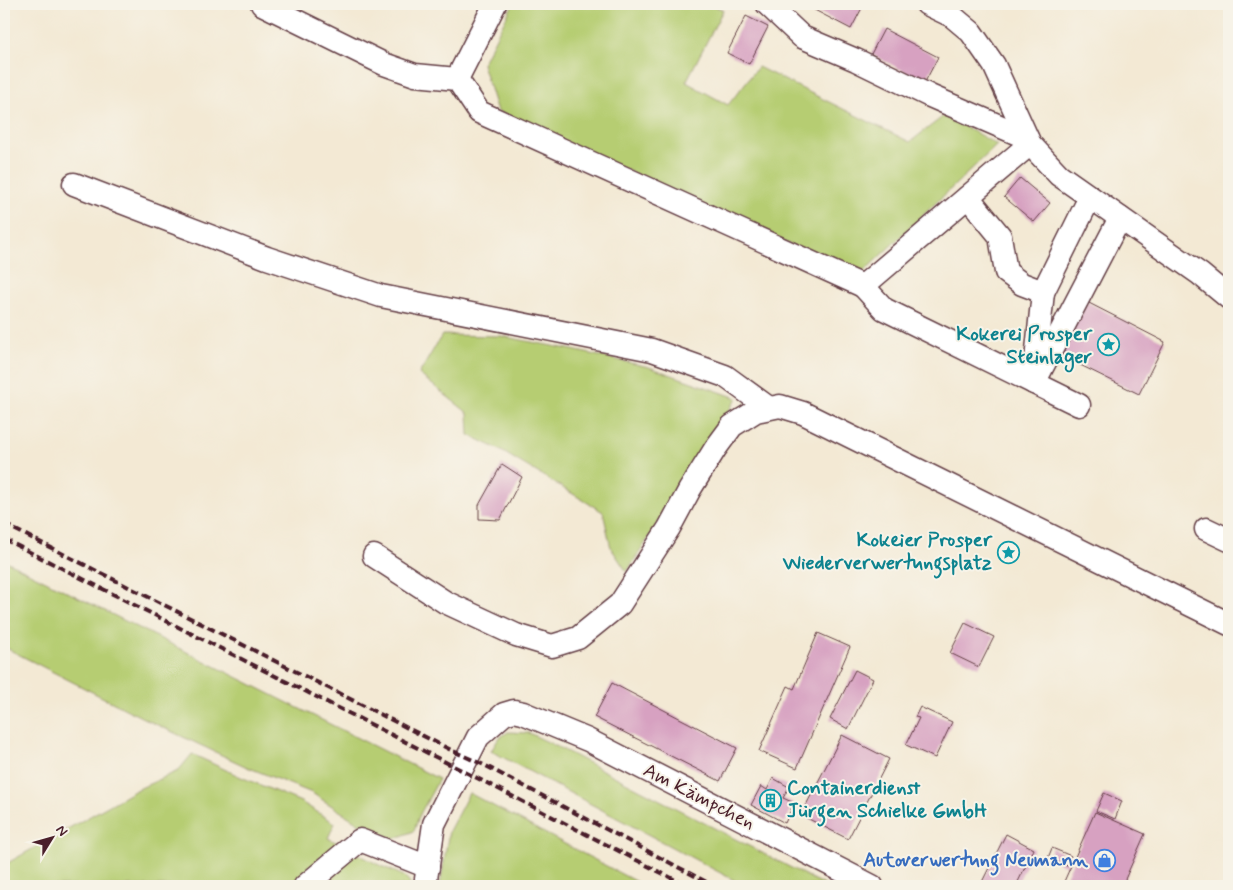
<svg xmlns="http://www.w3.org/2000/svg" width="1233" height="890" font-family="Mynerve,sans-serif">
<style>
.green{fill:#b6cd72;stroke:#80764e}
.building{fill:#d7a1c1}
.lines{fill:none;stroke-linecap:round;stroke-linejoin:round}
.street-casing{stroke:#633d44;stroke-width:25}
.street{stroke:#fff;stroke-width:22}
.rail{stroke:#4a1f2b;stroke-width:4;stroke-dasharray:8 4;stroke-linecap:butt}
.labels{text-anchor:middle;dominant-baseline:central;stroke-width:4;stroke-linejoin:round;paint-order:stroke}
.culture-label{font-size:20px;font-weight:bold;fill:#0d838f;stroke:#f7f3e8;text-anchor:end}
.street-label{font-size:20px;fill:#4a1f2b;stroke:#f7f3e8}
.shop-label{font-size:20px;font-weight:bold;fill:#366cbe;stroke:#f7f3e8;text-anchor:end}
</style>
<rect width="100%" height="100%" fill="#f7f3e8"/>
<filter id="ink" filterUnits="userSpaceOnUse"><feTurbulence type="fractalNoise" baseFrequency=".02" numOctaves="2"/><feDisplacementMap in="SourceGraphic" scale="10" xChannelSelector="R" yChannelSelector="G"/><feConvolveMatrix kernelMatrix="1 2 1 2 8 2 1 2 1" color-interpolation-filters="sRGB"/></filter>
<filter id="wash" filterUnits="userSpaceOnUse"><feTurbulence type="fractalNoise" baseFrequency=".0096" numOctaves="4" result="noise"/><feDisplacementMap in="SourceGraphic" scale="20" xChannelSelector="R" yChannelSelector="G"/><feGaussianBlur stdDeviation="1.12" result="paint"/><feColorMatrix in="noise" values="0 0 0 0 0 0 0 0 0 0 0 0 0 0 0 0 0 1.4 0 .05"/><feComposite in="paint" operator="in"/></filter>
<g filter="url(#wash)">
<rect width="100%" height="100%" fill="#f3e9d4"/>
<g class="green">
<polygon points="513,4 711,4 723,10 686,82 728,105 758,67 910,142 945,115 997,145 859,276 497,111 482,64"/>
<polygon points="442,335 501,336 568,349 649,367 737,398 627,572 611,548 603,512 498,449 469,435 468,413 419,374"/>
<polygon points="4,560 439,779 419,816 414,831 394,839 366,828 312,793 247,767 147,720 4,647"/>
<polygon points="508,732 529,733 554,745 826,886 745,886 491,751 499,738"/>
<polygon points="192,754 241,777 301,802 335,823 328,838 377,864 404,876 409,881 411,886 4,886 4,865 136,790 178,771"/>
<polygon points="469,793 644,886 440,886 449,831"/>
</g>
<g id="blocks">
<g class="building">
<polygon points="803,4 864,4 851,29"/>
<polygon points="746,16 768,27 749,64 727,53"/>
<polygon points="884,29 938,57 925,82 871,54"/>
<polygon points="1020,178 1050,203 1034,222 1004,197"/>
<polygon points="1087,302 1165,342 1139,394 1060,355"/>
<polygon points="502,464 522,477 500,520 479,519 479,505"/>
<polygon points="965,623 994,637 979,667 950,653"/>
<polygon points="818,633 850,647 797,768 759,751 788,686 794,689"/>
<polygon points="855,670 873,679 848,729 830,719"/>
<polygon points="612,683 737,748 720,781 594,717"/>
<polygon points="920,707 952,722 935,758 906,745 919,718 915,717"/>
<polygon points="842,735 889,759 848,839 801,815"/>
<polygon points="773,778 789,787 783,798 794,803 785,823 751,805 761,786 767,790"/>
<polygon points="1104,793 1122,801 1115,819 1096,811"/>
<polygon points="1095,812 1145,834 1122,886 1062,886"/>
<polygon points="1006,834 1034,849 1016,886 980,886"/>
<polygon points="1052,848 1071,856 1067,866 1048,858"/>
</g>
</g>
</g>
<g filter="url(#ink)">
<use href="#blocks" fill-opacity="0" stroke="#633d44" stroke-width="1"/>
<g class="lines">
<defs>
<g id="street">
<polyline points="262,4 384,64 415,75 457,79"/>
<polyline points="495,4 457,79 479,112 863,286 1030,144"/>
<polyline points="767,4 802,37 856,60 930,96 1027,138"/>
<polyline points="927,4 952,16 971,32 994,65 1030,144 1059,175 1200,274 1229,298"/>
<polyline points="74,184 267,258 381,296 652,350 725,376 769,408"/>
<polyline points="968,197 1000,236 1006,272 1022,284 1043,292 1090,197"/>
<polyline points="863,286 884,309 1079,405"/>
<polyline points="1035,370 1043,292"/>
<polyline points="1034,383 1120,218"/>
<polyline points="1206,529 1229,540"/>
<polyline points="374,556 445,602 516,635 552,646 578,638 620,604 669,528 690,489 715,449 732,426 756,411 780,406 803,413 1229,624"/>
<polyline points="305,886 360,840 428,867"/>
<polyline points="425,886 434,824 478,737 504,714 514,711 523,713 588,740 872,886"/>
</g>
</defs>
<use href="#street" class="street-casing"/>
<use href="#street" class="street"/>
<g class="rail">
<polyline points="4,524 453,751 484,765 714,886"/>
<polyline points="4,539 477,778 687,886"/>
</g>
</g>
</g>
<defs>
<symbol id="sight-ring" viewBox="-11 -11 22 22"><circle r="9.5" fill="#f7f3e8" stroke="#0f9aa8" stroke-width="1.5"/><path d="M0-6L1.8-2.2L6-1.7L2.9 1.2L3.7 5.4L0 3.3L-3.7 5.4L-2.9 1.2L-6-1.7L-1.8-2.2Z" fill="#0f9aa8"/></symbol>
<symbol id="building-ring" viewBox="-11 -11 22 22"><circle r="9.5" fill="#f7f3e8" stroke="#0f9aa8" stroke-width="1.5"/><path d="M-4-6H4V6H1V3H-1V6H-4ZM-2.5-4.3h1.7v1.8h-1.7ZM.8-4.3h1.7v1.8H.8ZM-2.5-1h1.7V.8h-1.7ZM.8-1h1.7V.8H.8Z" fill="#0f9aa8"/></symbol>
<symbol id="shop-ring" viewBox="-11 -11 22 22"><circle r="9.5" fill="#f7f3e8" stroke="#3f7fe0" stroke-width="1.5"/><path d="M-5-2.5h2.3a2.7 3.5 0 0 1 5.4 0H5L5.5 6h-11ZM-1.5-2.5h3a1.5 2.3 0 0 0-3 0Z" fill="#3f7fe0"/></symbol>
</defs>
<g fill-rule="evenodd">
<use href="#sight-ring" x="1096" y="332" width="25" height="25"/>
<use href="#sight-ring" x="996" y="540" width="25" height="25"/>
<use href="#building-ring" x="758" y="788" width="25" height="25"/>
<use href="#shop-ring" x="1092" y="848" width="25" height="25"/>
</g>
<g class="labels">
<g class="culture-label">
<text x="1092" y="334">Kokerei Prosper<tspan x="1092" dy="23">Steinlager</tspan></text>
<text x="992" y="540">Kokeier Prosper<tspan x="992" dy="23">Wiederverwertungsplatz</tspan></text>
<text x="787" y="788" text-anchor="start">Containerdienst<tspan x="787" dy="23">Jürgen Schielke GmbH</tspan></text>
</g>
<g class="street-label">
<text transform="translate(699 797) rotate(27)">Am Kämpchen</text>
</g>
<g class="shop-label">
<text x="1088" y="860">Autoverwertung Neumann</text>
</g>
</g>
<rect width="1233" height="890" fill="none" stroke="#f7f3e8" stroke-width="20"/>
<g transform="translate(52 838) rotate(53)" stroke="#f7f3e8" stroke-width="4" paint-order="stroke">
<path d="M0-4L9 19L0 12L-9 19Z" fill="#4a1f2b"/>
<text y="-8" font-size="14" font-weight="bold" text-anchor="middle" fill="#4a1f2b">N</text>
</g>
</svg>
